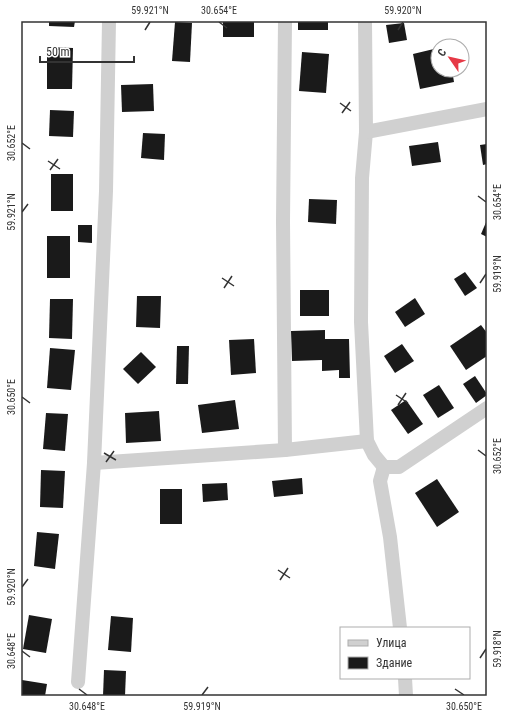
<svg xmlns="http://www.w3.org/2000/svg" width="508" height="717" font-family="'Roboto Condensed',sans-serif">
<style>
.building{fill:#1a1a1a}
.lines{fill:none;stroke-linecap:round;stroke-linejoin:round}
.minor{stroke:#d0d0d0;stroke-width:14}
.ticks{fill:none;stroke:#333;stroke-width:1.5}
.neatline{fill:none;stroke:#333;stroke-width:1.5}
.ticks-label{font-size:10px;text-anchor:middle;fill:#333}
</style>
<rect width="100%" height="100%" fill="#fff"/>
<g class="building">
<polygon points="49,21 75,21 74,27 49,26"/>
<rect x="223" y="21" width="31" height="16"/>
<rect x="298" y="21" width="30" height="9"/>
<polygon points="175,22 192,23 190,62 172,61"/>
<polygon points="404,23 407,40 389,43 386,25"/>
<polygon points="47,47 73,48 72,89 47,89"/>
<polygon points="438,48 438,70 452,70 454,82 420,89 413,54"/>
<polygon points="302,52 329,54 326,93 299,91"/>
<polygon points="153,84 154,111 122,112 121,85"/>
<polygon points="50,110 74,111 73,137 49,136"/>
<polygon points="143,133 165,134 164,160 141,158"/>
<polygon points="438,142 441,162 412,166 409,146"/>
<polygon points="487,144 487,164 483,165 480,145"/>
<rect x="51" y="174" width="22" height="37"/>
<polygon points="309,199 337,200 336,224 308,222"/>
<polygon points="487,220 487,237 481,234"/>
<polygon points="78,225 92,225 92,243 78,242"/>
<rect x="47" y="236" width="23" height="42"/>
<polygon points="465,272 477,288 465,296 454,279"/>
<rect x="300" y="290" width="29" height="26"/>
<polygon points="137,296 161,296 160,328 136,327"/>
<polygon points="415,298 425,314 405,327 395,312"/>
<polygon points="50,299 73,299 72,339 49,338"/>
<polygon points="481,325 487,333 487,356 466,370 450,346"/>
<polygon points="325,330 325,339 349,339 350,378 339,378 339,370 322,371 322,360 292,361 291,331"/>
<polygon points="254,339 256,373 231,375 229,340"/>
<polygon points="402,344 414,361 395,373 384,356"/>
<polygon points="177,346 189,346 188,384 176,384"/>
<polygon points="50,348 75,350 71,390 47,388"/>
<polygon points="141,352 156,367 138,384 123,369"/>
<polygon points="475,376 487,394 487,395 476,403 463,384"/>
<polygon points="439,385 454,408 438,418 423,395"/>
<polygon points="235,400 239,429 202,433 198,405"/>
<polygon points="406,400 423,424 408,434 391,410"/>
<polygon points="159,411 161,441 126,443 125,413"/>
<polygon points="46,413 68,414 65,451 43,449"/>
<polygon points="41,470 65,471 63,508 40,507"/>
<polygon points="302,478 303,494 274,497 272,481"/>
<polygon points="437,479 459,512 437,527 415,493"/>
<polygon points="227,483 228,500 203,502 202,484"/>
<rect x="160" y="489" width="22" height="35"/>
<polygon points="37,532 59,534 55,569 34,566"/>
<polygon points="29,615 52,619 46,653 23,649"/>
<polygon points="111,616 133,618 131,652 108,650"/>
<polygon points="104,670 126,671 125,696 103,696"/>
<polygon points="22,680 47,684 45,696 21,696"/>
</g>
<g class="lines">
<g class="minor">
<polyline points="365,21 366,132 362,178 361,322 367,441 374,455 384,467 399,467 487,408"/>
<polyline points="366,132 487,109"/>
<polyline points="285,450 283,221 285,21"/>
<polyline points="94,463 285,450 367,441"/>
<polyline points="384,467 380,481 390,537 400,628"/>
<polyline points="405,678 406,696"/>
<polyline points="78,682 94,463 106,191 109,21"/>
</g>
</g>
<path class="ticks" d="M219,22L227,28M145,30L150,22M398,30L403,22M340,103L351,111M342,113L350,102M22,143L30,149M48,161L60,169M50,170L58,159M478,196L486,202M22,212L28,204M222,278L234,286M480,283L486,274M224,288L232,276M396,395L408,403M22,397L30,403M398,405L406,393M478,450L486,456M104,453L116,460M106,462L114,451M278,570L290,578M280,580L288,568M22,587L28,579M22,651L30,657M480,658L486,649M79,689L87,695M455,689L464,695M202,695L208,687"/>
<rect width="508" height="717" fill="none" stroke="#ffffff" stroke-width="44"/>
<rect x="340" y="627" width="130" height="52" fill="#ffffff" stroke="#adadad"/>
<rect x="348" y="640" width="20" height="6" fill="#d0d0d0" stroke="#adadad"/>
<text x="376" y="647" font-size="12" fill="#333333">Улица</text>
<rect x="348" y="657" width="20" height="12" fill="#1a1a1a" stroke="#adadad"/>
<text x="376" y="667" font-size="12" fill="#333333">Здание</text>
<g transform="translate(450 58) rotate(304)"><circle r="19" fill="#ffffff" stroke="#adadad"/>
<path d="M0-3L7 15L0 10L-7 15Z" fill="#e63946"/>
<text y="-6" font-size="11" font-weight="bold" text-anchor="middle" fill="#333333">С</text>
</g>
<path d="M40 56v6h94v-6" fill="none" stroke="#333333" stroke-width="2"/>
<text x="46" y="56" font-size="12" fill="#333333" stroke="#ffffff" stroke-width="3" paint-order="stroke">50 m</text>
<rect x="22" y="22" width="464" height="673" class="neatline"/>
<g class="ticks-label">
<text x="150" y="14">59.921°N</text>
<text x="219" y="14">30.654°E</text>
<text x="403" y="14">59.920°N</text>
<text transform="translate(11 143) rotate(-90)" y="4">30.652°E</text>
<text transform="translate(497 202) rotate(-90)" y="4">30.654°E</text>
<text transform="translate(11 212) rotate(-90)" y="4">59.921°N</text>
<text transform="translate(497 274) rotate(-90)" y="4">59.919°N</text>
<text transform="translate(11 397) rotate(-90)" y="4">30.650°E</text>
<text transform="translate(497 456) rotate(-90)" y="4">30.652°E</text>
<text transform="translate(11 587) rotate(-90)" y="4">59.920°N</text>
<text transform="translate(497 649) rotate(-90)" y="4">59.918°N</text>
<text transform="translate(11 651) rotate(-90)" y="4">30.648°E</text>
<text x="87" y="710">30.648°E</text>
<text x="202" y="710">59.919°N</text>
<text x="464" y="710">30.650°E</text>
</g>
</svg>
